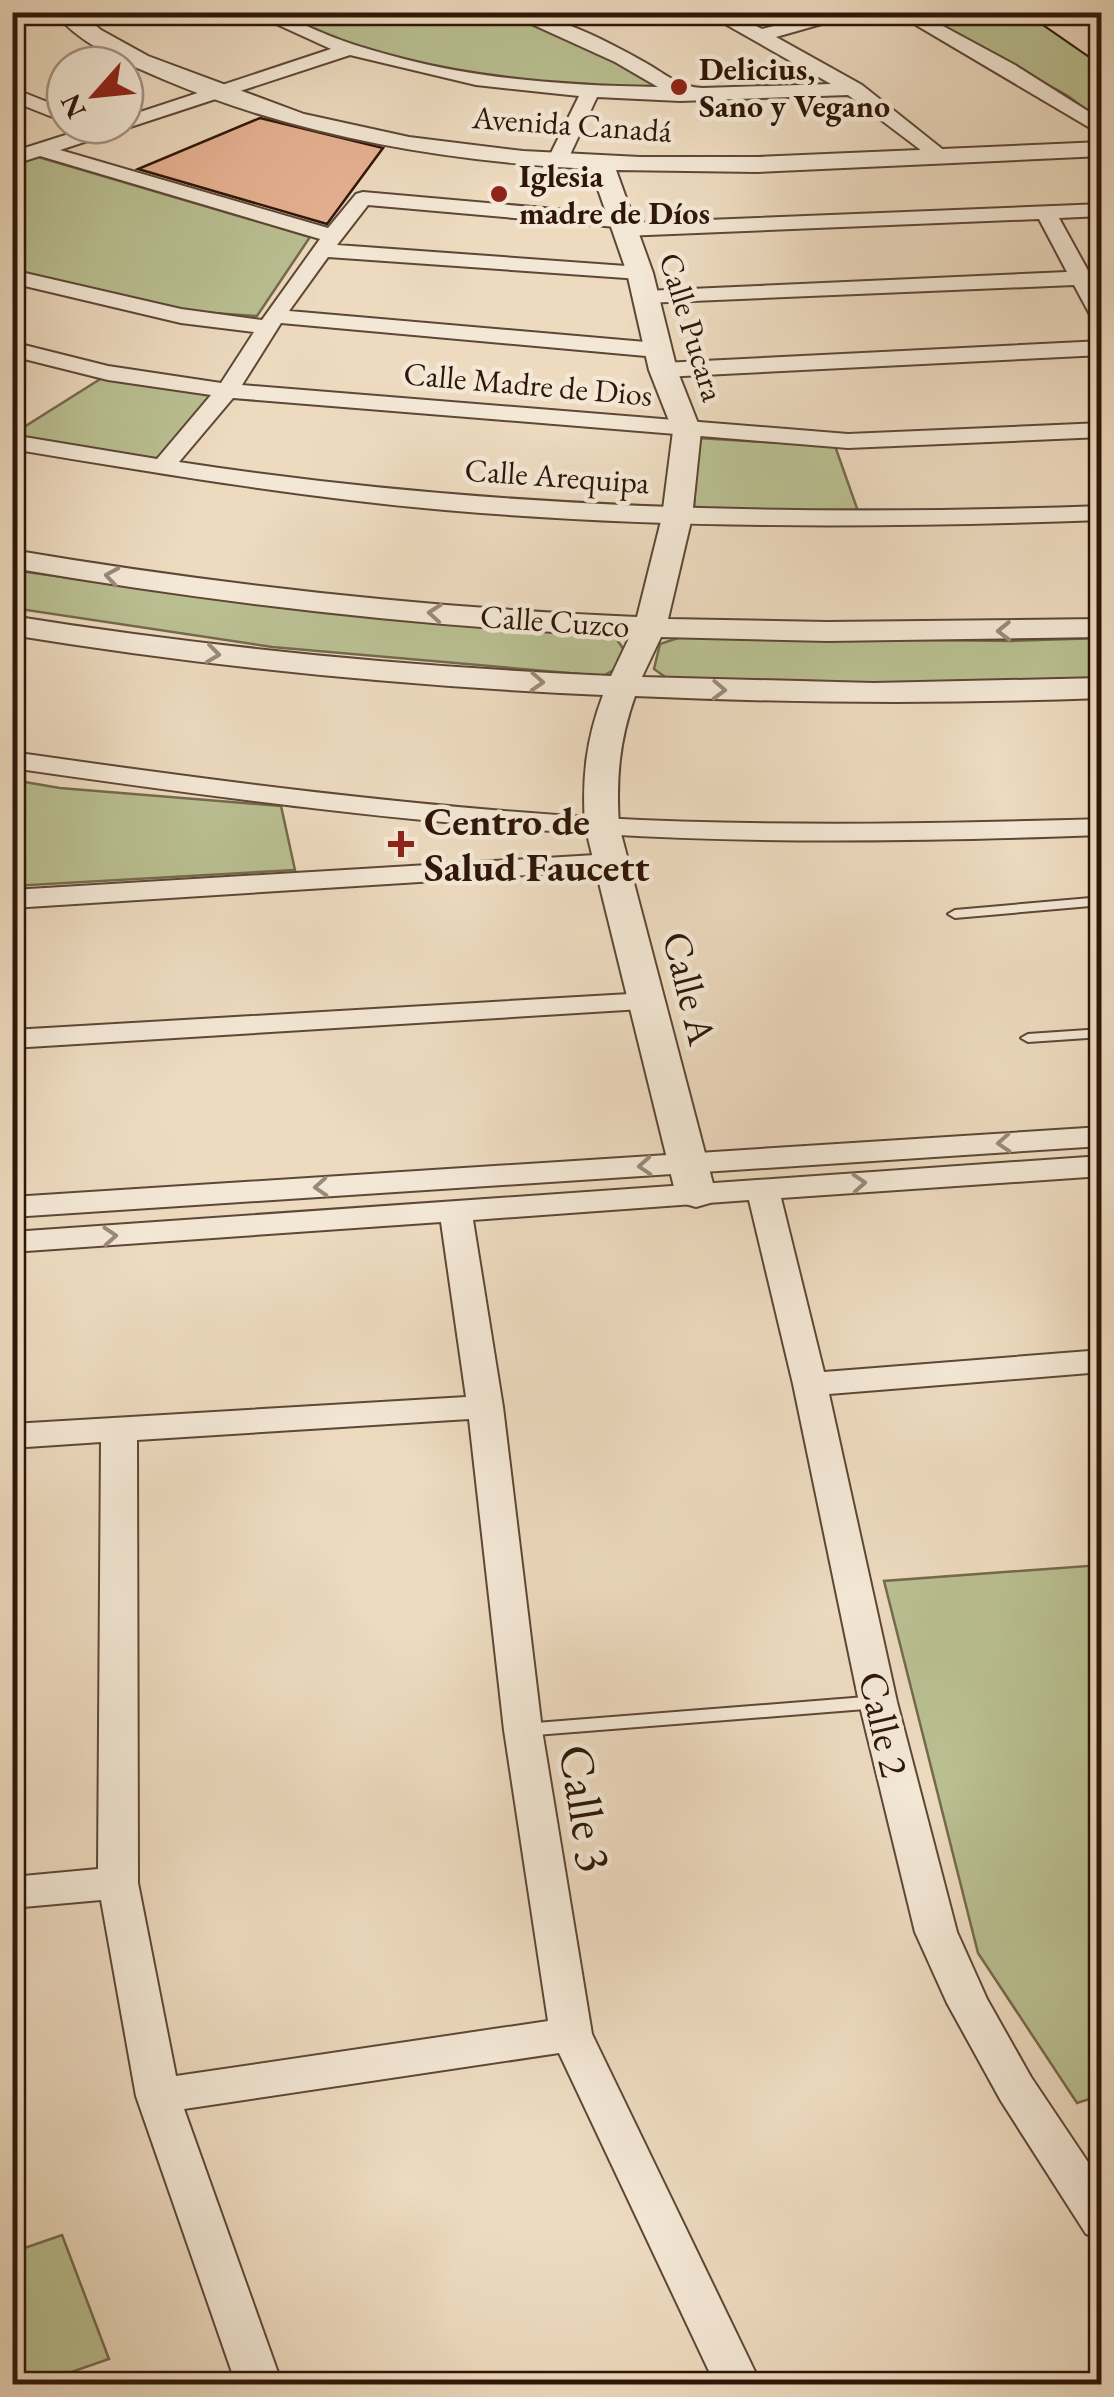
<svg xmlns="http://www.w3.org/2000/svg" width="1114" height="2397" font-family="'EB Garamond',serif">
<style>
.green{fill:#b9bf91;stroke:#746a4c;stroke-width:2.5}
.building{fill:#e6b192;stroke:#2f1608;stroke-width:2.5}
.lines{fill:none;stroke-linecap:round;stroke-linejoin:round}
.service-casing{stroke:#5e4736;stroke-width:4}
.minor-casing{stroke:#5e4736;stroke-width:4}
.tertiary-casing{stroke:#5e4736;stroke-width:4}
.trunk-casing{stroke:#2f1608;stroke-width:4}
.service{fill:#f3e7d5;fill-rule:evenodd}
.minor{fill:#f3e7d5;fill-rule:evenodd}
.tertiary{fill:#f3e7d5;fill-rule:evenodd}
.trunk{fill:#eddabf;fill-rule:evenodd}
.oneway{stroke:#9b8979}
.poi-dot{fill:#8f2418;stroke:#f3e7d5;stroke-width:4}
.labels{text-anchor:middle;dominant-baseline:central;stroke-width:9;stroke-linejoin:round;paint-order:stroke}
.far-poi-label{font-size:32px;font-weight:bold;fill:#2f1608;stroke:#f3e7d5;text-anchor:start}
.far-street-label{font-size:32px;fill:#2f1608;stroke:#f3e7d5}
.poi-label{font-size:40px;font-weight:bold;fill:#2f1608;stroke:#f3e7d5;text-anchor:start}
.street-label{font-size:40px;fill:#2f1608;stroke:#f3e7d5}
.near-street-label{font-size:48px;fill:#2f1608;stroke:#f3e7d5}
</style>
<rect width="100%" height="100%" fill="#eddabf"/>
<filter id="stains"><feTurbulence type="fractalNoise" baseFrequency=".002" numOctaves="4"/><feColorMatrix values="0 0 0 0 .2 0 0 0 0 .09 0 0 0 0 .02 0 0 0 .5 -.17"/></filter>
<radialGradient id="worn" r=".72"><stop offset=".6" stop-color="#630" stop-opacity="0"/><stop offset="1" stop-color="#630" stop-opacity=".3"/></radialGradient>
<g class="green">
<polygon points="259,13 508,13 583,44 661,83 673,95 473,82 288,27"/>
<polygon points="919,13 1015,13 1059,31 1101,56 1101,121 1068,96"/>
<polygon points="35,156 310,237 257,316 183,311 13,270 13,163"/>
<polygon points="113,371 229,385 166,468 13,441 13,434"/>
<polygon points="697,438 835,446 859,514 694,508"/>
<polygon points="12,570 299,609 616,638 624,650 617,668 603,676 272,647 13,608"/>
<polygon points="681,637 1012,641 1101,638 1101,679 858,685 671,681 654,669 660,644"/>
<polygon points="13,780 60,788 281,806 295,870 13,886"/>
<polygon points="1101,1565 1102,2095 1077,2103 978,1953 884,1581"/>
<polygon points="62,2235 109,2359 37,2384 13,2384 13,2252"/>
</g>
<polygon class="building" points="260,118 383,148 327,224 138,169"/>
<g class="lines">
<defs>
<g id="service">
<polygon points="1102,897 1102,905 955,918 948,914 955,910"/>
<polygon points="1102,1029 1102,1037 1028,1042 1021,1038 1028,1034"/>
<polygon points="878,1696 884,1698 887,1702 884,1706 878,1708 523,1736 517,1735 514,1730 517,1725 523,1724"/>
</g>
<g id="minor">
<path d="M250,12C284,12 307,28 338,39C359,47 382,53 404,59C486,80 573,86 658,87L615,62L505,12C553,12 605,40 646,63C667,75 679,87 703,88L831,84L704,12H728L762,29L830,12H864L776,37L862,85L951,156L948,160H934L848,95L680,101L597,97L568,159L558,165L548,159L579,96L476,85L350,55L60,150L328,228L356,194L363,192L622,215L629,217L631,223L1102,204V216L1059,218L1102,296V323L1094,322L1074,285L645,303L634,297L645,291L1067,272L1039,219L624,236L617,234L616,227L368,205L337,245L640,267L651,273L640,279L328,257L289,311L657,343L668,350L657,357L281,323L242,385L848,434L1102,423V437L848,448L233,398L179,462C485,509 792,517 1102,506V520C882,528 664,529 445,510C299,497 156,473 12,449V435L157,459L211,395L108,380L12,356V342L108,366L221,383L254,332L181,323L12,283V270L181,309L262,320L320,239L40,156L12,165V152L97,125H125V117L331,49Z"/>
<polygon points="894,12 917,12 1015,65 1102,120 1102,135"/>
<polygon points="12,88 65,109 65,122 12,101"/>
<polygon points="1102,341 1102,355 663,377 652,370 663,363"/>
<path d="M12,752C208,780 404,806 601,818C767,827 935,824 1102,819V835C935,841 767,844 601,834C404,823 208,796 12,768Z"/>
<polygon points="612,854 622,857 626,863 622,869 12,908 12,890"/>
<polygon points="647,993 658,996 662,1002 658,1008 12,1048 12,1030"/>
<polygon points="1102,1127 1102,1146 12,1217 12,1197"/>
<path d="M1102,1156V1176L781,1198L824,1372L1102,1350V1372L829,1394L897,1702L957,1932L987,1999L1031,2077L1102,2183V2239L1086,2234L1001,2101L947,2003L915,1932L859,1702L793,1384L749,1200L473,1220L503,1407L542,1730L592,2034L761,2384H715L559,2053L184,2109L282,2384H236L136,2096L101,1900L12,1908V1877L98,1869L101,1442L12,1448V1424L466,1397L441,1222L12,1252V1232ZM469,1419L504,1730L548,2021L176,2076L138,1883L137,1440Z"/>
</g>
<path id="tertiary" d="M54,12H79L101,30L148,56L304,114L409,137L523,151L640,157H757L1102,142V156L757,172L616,170L653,273L677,370L701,431L692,517L668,619L828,622L1102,619V637L828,641L661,637L642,677L874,683L1102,678V698C946,704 790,703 635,696C619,741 616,779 619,826L716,1195L710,1203L696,1207L682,1203L676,1195L585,826C582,778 586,740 603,695C405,686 208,667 12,635V616C211,648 410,667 611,676L630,636C422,627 217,603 12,568V550C220,585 427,608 637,617L662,517L673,431L649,370L627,273L591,169C444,161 300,137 165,80C126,63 81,46 54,12Z"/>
<polygon id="trunk" points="1026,12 1067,12 1102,35 1102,59 1091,57"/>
</defs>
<use href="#service" class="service-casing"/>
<use href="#minor" class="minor-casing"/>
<use href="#tertiary" class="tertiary-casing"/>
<use href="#trunk" class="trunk-casing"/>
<use href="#service" class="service"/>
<use href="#minor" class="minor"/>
<use href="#tertiary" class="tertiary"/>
<use href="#trunk" class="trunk"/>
</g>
<defs><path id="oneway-chevron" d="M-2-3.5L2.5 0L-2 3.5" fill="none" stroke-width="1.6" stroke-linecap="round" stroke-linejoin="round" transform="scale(2.5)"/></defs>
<g class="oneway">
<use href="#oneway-chevron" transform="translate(112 576) rotate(-171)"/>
<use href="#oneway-chevron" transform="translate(435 613) rotate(-175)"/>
<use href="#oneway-chevron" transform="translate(1004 631) rotate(179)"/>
<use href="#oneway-chevron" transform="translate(213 654) rotate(7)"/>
<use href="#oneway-chevron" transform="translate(537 682) rotate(3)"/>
<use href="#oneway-chevron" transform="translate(719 690) rotate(2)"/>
<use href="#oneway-chevron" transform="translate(1004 1143) rotate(176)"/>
<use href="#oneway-chevron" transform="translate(645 1166) rotate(176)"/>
<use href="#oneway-chevron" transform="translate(859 1183) rotate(-4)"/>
<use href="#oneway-chevron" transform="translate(321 1187) rotate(176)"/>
<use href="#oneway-chevron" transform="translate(110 1236) rotate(-4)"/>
</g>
<g class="poi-dot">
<circle cx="679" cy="87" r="10"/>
<circle cx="499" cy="194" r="10"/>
<path d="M396 829h10v10h10v10h-10v10h-10v-10h-10v-10h10z"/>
</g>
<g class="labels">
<g class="far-poi-label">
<text x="699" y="69">Delicius,<tspan x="699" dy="37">Sano y Vegano</tspan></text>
<text x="519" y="176">Iglesia<tspan x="519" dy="37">madre de Díos</tspan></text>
</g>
<g class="far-street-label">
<text transform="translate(572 124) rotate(4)">Avenida Canadá</text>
<text transform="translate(692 327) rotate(73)">Calle Pucara</text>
<text transform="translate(528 384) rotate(5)">Calle Madre de Dios</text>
<text transform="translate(557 476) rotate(4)">Calle Arequipa</text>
<text transform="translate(555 621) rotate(4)">Calle Cuzco</text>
</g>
<g class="poi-label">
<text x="424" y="821">Centro de<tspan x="424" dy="46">Salud Faucett</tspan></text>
</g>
<g class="street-label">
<text transform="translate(690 988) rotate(76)">Calle A</text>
<text transform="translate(884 1724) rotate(77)">Calle 2</text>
</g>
<g class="near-street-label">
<text transform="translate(586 1808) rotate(81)">Calle 3</text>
</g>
</g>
<rect width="1114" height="2397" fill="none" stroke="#eddabf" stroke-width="50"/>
<rect x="15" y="15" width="1084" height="2367" fill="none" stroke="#2f1608" stroke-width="5"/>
<rect x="25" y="25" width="1064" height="2347" fill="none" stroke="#2f1608" stroke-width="2.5"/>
<g transform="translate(95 95) rotate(243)"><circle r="48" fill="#f3e7d5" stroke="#a59383" stroke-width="2.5"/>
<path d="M0-8L18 38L0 25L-18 38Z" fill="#8f2418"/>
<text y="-15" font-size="28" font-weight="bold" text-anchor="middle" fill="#2f1608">N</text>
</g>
<rect width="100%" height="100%" filter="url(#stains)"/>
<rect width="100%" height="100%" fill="url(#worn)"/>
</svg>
